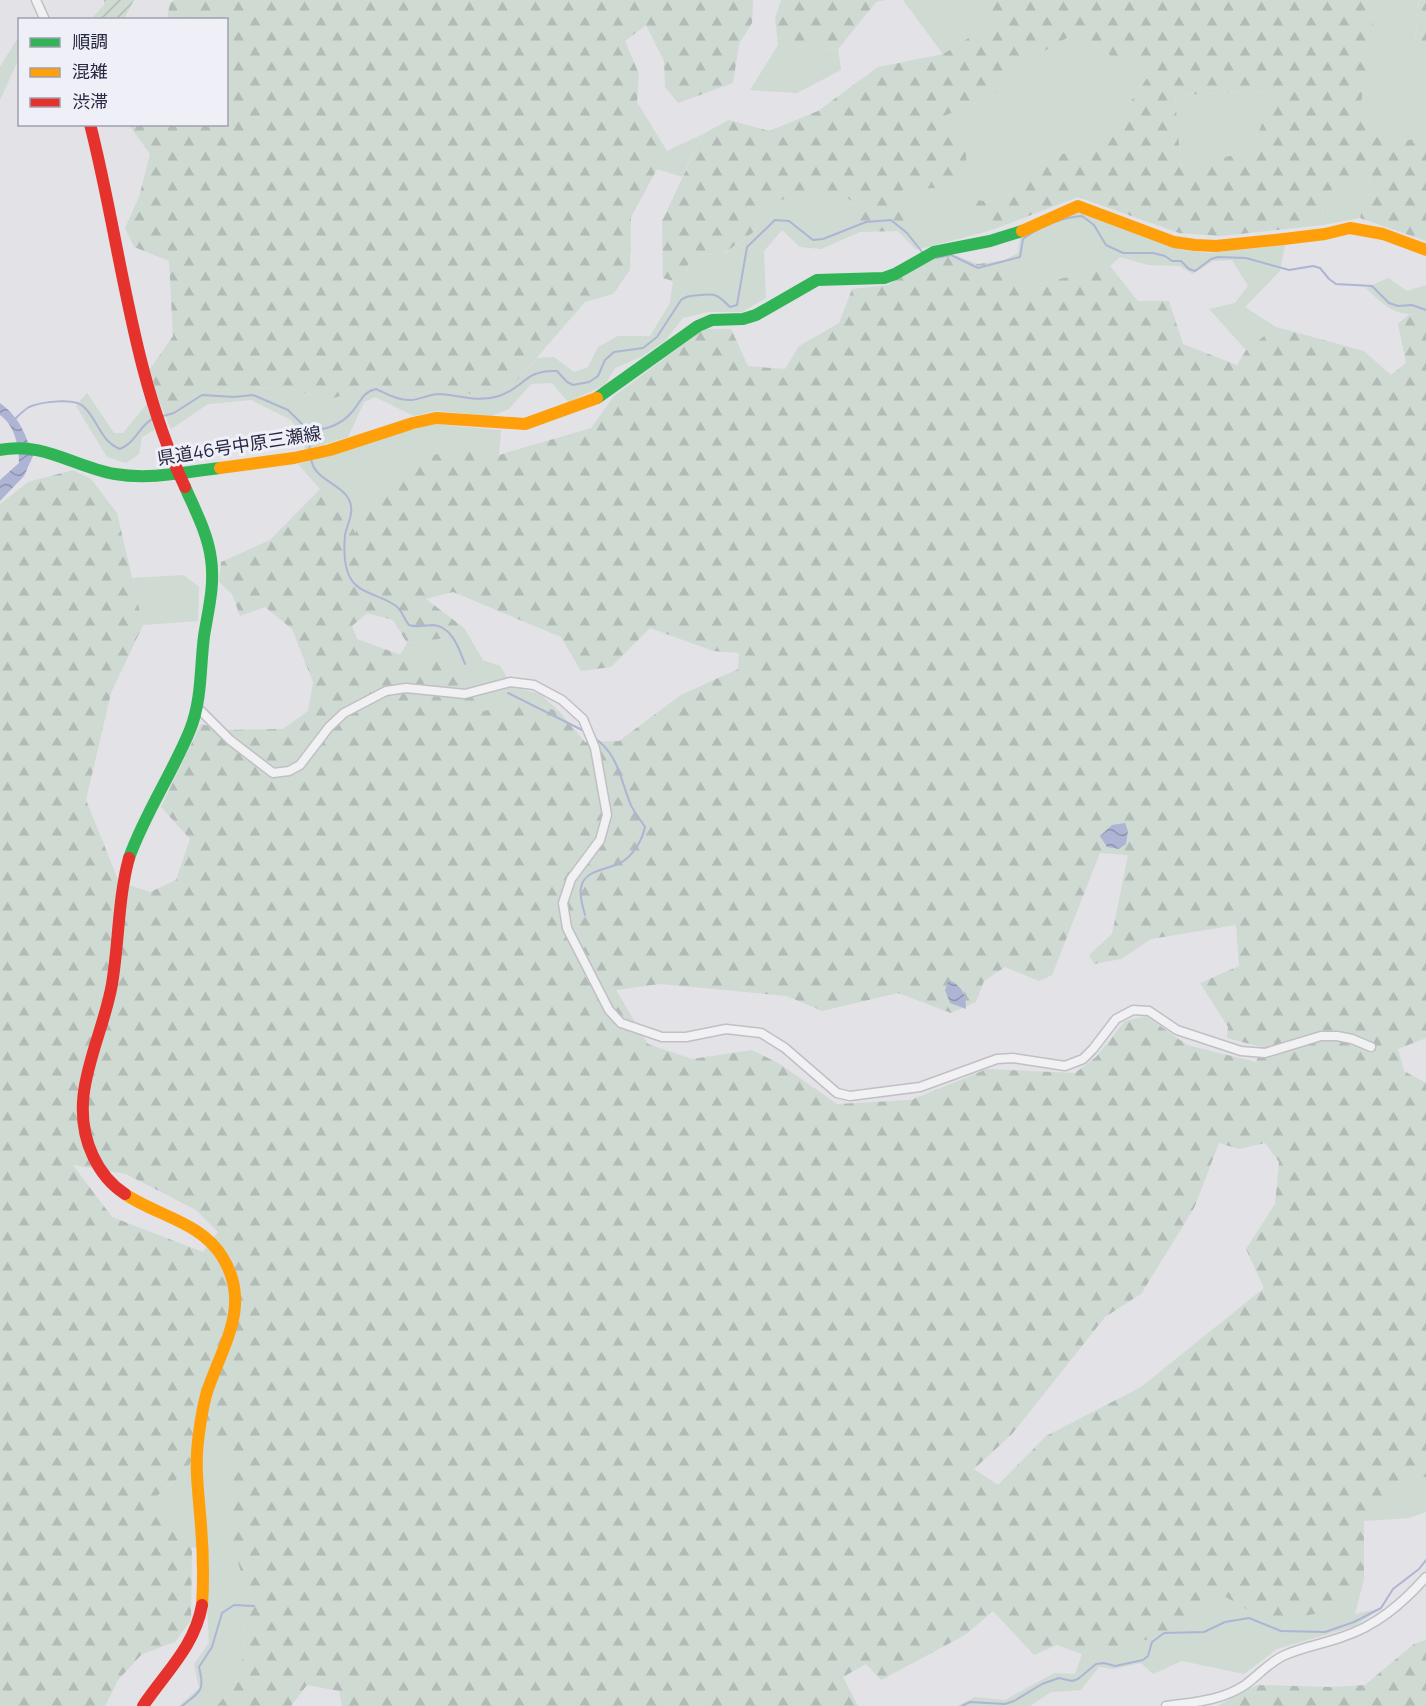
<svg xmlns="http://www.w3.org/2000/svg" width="1426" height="1706" font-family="Manrope,'Noto Sans JP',sans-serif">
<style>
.green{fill:#cfdad2}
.forest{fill:url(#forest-firs);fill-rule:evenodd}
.garden{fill:url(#garden-furrows)}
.water{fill:url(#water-waves)}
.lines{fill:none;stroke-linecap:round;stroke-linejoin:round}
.stream{stroke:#aeb4d4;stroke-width:2}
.street-casing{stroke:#bfbfc5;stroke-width:11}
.street{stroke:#f1f1f4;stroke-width:8}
.fast{stroke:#30b455;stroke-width:12}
.slow{stroke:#ff9f0a;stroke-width:12}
.jam{stroke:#e5322d;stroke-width:12}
.labels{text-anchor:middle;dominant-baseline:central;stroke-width:6;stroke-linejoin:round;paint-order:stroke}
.street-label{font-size:18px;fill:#272842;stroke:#eff0f7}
</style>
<defs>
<pattern id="forest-firs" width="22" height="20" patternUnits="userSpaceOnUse" patternTransform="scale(1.5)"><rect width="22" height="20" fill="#cfdad2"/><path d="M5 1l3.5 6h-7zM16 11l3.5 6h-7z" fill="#b2bbb6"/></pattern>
<pattern id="garden-furrows" width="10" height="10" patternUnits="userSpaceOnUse" patternTransform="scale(1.5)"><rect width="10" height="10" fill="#cfdad2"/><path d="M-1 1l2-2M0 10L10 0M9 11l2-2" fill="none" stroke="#b2bbb6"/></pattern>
<pattern id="water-waves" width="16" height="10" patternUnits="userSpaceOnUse" patternTransform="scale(1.5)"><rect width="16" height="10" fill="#aeb4d4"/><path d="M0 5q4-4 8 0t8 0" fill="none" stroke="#8e92ae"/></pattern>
</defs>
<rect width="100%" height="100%" fill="#e2e2e7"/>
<g class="green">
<polygon points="903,0 987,0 986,27 943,54"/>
<polygon points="1377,0 1419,0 1414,51 1426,58 1426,136 1404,141 1359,109"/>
<polygon points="1077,32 1118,61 1164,53 1135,96 1097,142 1025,167 1004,204 971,199 992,230 916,250 898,231 907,216 895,203 903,190 951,187 942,117 996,94 1029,60"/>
<polygon points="19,36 19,58 0,100 0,67"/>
<polygon points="778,45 838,49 841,70 797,93 750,90"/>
<polygon points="1274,91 1252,150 1181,170 1175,95"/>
<polygon points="703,134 682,177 657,169 667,151"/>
<polygon points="1361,169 1371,173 1360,218 1323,225 1322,197"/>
<polygon points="840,193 860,207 860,232 821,249 800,247 782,230 764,251 766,298 742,312 708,312 683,318 665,341 641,357 615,368 605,385 568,402 552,383 531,384 509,409 491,416 436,411 414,416 375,397 364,402 348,437 305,450 304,436 291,420 251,400 208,404 171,429 158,399 174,408 202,390 289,388 328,400 373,385 414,395 443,389 477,395 513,385 537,358 554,357 574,372 588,367 598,347 618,336 650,336 670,303 673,281 685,277 690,255 724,254 755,231 771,201"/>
<polygon points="1073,212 1088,213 1182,250 1210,253 1285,245 1280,271 1245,307 1276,327 1246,350 1209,309 1235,303 1248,286 1232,260 1213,261 1193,274 1179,266 1148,265 1120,257 1110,266 1021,289 1004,260 1018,253 1020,236"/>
<path d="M1388,278L1407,291L1426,285V315C1393,315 1388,309 1366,288Z"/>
<polygon points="87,393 114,433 123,433 147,404 156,429 142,437 139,454 126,463 107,457 76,406"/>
<polygon points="431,424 501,430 499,455 464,445 381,493 355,534 340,498 320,489 298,464"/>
<polygon points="184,575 199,587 198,621 143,625 132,578"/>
<polygon points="464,628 483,660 500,666 513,687 540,694 559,711 520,701 481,713 450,658 423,663 400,655 407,643 446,638"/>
<polygon points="204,1439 235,1439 224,1515 247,1593 241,1676 217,1706 179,1706 199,1688 194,1664 209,1643 204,1550 192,1547 152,1500 185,1472"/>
<polygon points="1426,1477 1426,1512 1409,1518 1364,1521 1402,1479"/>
<polygon points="1364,1579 1355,1614 1381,1608 1355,1626 1277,1649 1244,1674 1182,1661 1153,1674 1141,1663 1113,1669 1099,1667 1081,1690 1051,1692 1030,1706 957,1706 975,1697 1005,1700 1054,1673 1075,1674 1082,1654 1181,1632 1224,1596 1329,1611"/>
</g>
<g class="forest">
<polygon points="174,0 753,0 752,23 739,44 733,83 678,103 665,87 664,61 646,25 625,41 639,74 637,102 667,151 631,217 630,270 613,294 585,302 513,385 477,395 443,389 414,395 373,385 328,400 289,388 202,390 174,408 158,399 150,369 173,336 169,261 134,247 125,228 139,197 150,154 129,125 226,124 226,20 167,19 170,3"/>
<polygon points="781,0 885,0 876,2 838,49 778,45 775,18"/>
<path d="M987,0H1377L1360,109L1404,141L1426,136V241L1360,218L1371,174L1361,169L1322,197L1323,225L1221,236L1179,233L1078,197L992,230L971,199L1004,204L1025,167L1097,142L1135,96L1163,54L1118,61L1077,32L1029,60L996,94L942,117L965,135L967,171L951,187L903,190L896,203L907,216L898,231L860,232V207L840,193L771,201L755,231L723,254L690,255L685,277L673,281L663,278L662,221L703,134L729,120L769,131L818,111L878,67L943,54L986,27ZM1274,91L1252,150L1181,169L1175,95Z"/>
<polygon points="1419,0 1426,0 1426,58 1414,52"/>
<path d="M949,253L978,264L1004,260L1021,289L1110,266L1138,301H1169L1183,344L1237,365L1246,350L1276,327L1364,351L1391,375L1406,363L1398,324L1408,315H1426V1038L1398,1049L1404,1071L1426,1083V1477L1402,1479L1364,1521V1579L1329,1611L1270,1623L1224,1596L1181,1632L1082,1654L1057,1645L1034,1655L993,1611L965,1635L881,1680L866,1664L843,1677L858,1706H342L339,1691L307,1685L291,1706H217L241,1676L247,1593L224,1515L234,1439H204L185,1472L152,1500L192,1547L191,1620L175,1642L142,1654L118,1680L105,1706H0V504L28,482L73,470L91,479L117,513L143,625L111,693L86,800L119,882L150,892L176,880L190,839L161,807L201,724L227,730L283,729L308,711L313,682L292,629L265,607L240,616L232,594L219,582L221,562L270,540L320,489L340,498L355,533L381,493L419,460L464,445L499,455L591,428L614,396L704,329H731L748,366L785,369L799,346L839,323L852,289L888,285L925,261ZM453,592L561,637L581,671L611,667L650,628L713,651L739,653L738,669L681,695L619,741L585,742L559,711L520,701L481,712L450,658L423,663L357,639L352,626L367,613L393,620L407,643L446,638L464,628L426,599ZM1100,853L1128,855L1112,934L1089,955L1094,964L1121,959L1151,939L1236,925L1239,966L1200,983L1228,1027L1227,1038L1261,1047L1256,1062L1187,1045L1146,1016L1125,1021L1096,1057L1075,1073L987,1069L911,1100L837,1104L780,1064L752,1050L692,1059L648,1044L616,990L660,984L787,996L822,1011L898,993L951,1013L976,1002L984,981L1005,967L1039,981L1052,975ZM1219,1143L1239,1149L1265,1143L1279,1162L1275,1204L1246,1249L1264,1288L1141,1387L1046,1436L998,1485L974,1469L1012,1434L1105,1317L1141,1294L1194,1208ZM73,1165L126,1174L196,1210L218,1232L203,1252L112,1217Z"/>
<polygon points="1426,1640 1426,1706 1217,1706 1257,1685 1331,1687 1365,1685 1414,1644"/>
</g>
<polygon class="garden" points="104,0 134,0 124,19 91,19 104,5"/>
<g class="water">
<path d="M0,403C20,418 25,433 33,456L24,476L0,501V480L19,463C19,446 15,426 0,415Z"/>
<polygon points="1125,823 1128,831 1126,844 1119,849 1107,847 1100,836 1112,825"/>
<path d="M949,980C962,986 966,994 966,1009L950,1003L945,990Z"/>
</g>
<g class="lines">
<g class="stream">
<path d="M936,258L951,255L978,268L1020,257L1023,239C1039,227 1062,217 1082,216L1094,225L1106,245L1123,253H1153L1165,256L1172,261H1181L1189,269L1195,271L1211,259L1218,257L1246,258L1289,270L1313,266L1320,268L1329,279L1336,284L1372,286L1389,303L1398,306L1412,305L1426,310"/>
<polyline points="163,416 174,413 202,395 234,397 253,395 288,410 308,430 310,451"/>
<path d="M15,419C19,415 24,410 29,407C41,402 75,397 84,407C98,420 100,441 120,449C137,442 139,425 154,418"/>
<path d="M308,430C324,431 341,425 352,412C361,402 362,392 376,389C387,394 399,401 412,400C421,399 430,394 439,394C460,395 478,403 499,396C526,387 523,370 557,371L567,382L573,385L589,382L598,376L605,360L614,352L643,348L657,337L681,300C687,295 692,296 700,295C716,293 718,295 730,307L737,305L747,247L775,220L789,221L813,240L823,239L866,222L891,220L907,233L923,253"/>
<path d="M311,459C314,478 335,482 346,495C357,509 348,521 345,535C344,546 344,562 348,573C356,595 379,593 396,606C402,610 404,619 409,625C418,628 424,625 433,625C452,626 459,649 465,664"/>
<polyline points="508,693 586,732"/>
<path d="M585,915C583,907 579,895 581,888C584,870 605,870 618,864C632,858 642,841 645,827C640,819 633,811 630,803C620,778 618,753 593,737"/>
<path d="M182,1706C201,1691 205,1691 199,1667L212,1647L222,1613L234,1605L254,1606"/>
<polyline points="962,1706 970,1702 1005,1704 1014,1701 1042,1684 1059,1678 1072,1681 1078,1679 1096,1664 1104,1663 1115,1666 1143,1660 1148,1656 1152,1642 1164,1633 1204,1632 1225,1622 1249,1618 1281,1631 1325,1632 1354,1622 1381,1608 1393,1589 1419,1569 1426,1560"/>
</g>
<defs>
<g id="street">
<polyline points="36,0 45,20"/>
<polyline points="197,707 230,740 273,773 289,771 300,765 329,727 344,713 386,691 406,688 465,694 510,682 534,685 562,700 583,719 595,748 607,815 600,840 571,879 563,903 567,928 609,1010 621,1023 662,1037 686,1037 726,1029 761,1033 785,1048 837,1093 850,1096 920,1087 997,1059 1013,1058 1065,1066 1083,1059 1093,1049 1116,1019 1133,1010 1149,1011 1177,1030 1241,1051 1265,1053 1321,1036 1337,1036 1352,1039 1371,1047"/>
<path d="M1166,1706C1194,1702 1221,1701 1245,1685C1259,1675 1269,1662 1285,1655C1303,1647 1323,1644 1342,1637C1376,1626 1402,1604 1426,1577"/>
</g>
</defs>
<use href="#street" class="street-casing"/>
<use href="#street" class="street"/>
<g class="fast">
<polyline points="597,398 698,326 712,320 743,319 756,315 817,280 884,278 895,274 934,252 990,241 1022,231"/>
<path d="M0,450C42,441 75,467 115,474C150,480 185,472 220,468"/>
<path d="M129,858C145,813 172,774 190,730C202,700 200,668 204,636C208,611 215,585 211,559C208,534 195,510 185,487"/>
</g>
<g class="slow">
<polyline points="1022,231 1078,206 1174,242 1195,245 1216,246 1284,239 1325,234 1350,228 1383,234 1426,250"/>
<polyline points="220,468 294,458 330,450 413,423 436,418 525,424 597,398"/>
<path d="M125,1194C157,1216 202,1222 223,1258C252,1306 222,1346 207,1392C202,1408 200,1425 198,1441C195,1466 198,1489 200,1514C203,1545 204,1575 202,1605"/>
</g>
<g class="jam">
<path d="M90,124C121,245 131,373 185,487"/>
<path d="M125,1194C111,1185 100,1171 93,1156C65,1097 102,1042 112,984C119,942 118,898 129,858"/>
<path d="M143,1706C165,1673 195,1646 202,1605"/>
</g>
</g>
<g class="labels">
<g class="street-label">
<text transform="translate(239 445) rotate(-9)">県道46号中原三瀬線</text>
</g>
</g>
<rect x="18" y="18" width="210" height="108" fill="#eff0f7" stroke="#9fa0af" stroke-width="1.5"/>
<rect x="30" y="38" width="30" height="9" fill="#30b455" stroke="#9fa0af" stroke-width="1.5"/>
<text x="72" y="48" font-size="18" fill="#272842">順調</text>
<rect x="30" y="68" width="30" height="9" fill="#ff9f0a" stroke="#9fa0af" stroke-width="1.5"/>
<text x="72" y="78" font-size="18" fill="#272842">混雑</text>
<rect x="30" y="98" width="30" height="9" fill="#e5322d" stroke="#9fa0af" stroke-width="1.5"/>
<text x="72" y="108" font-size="18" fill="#272842">渋滞</text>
</svg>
